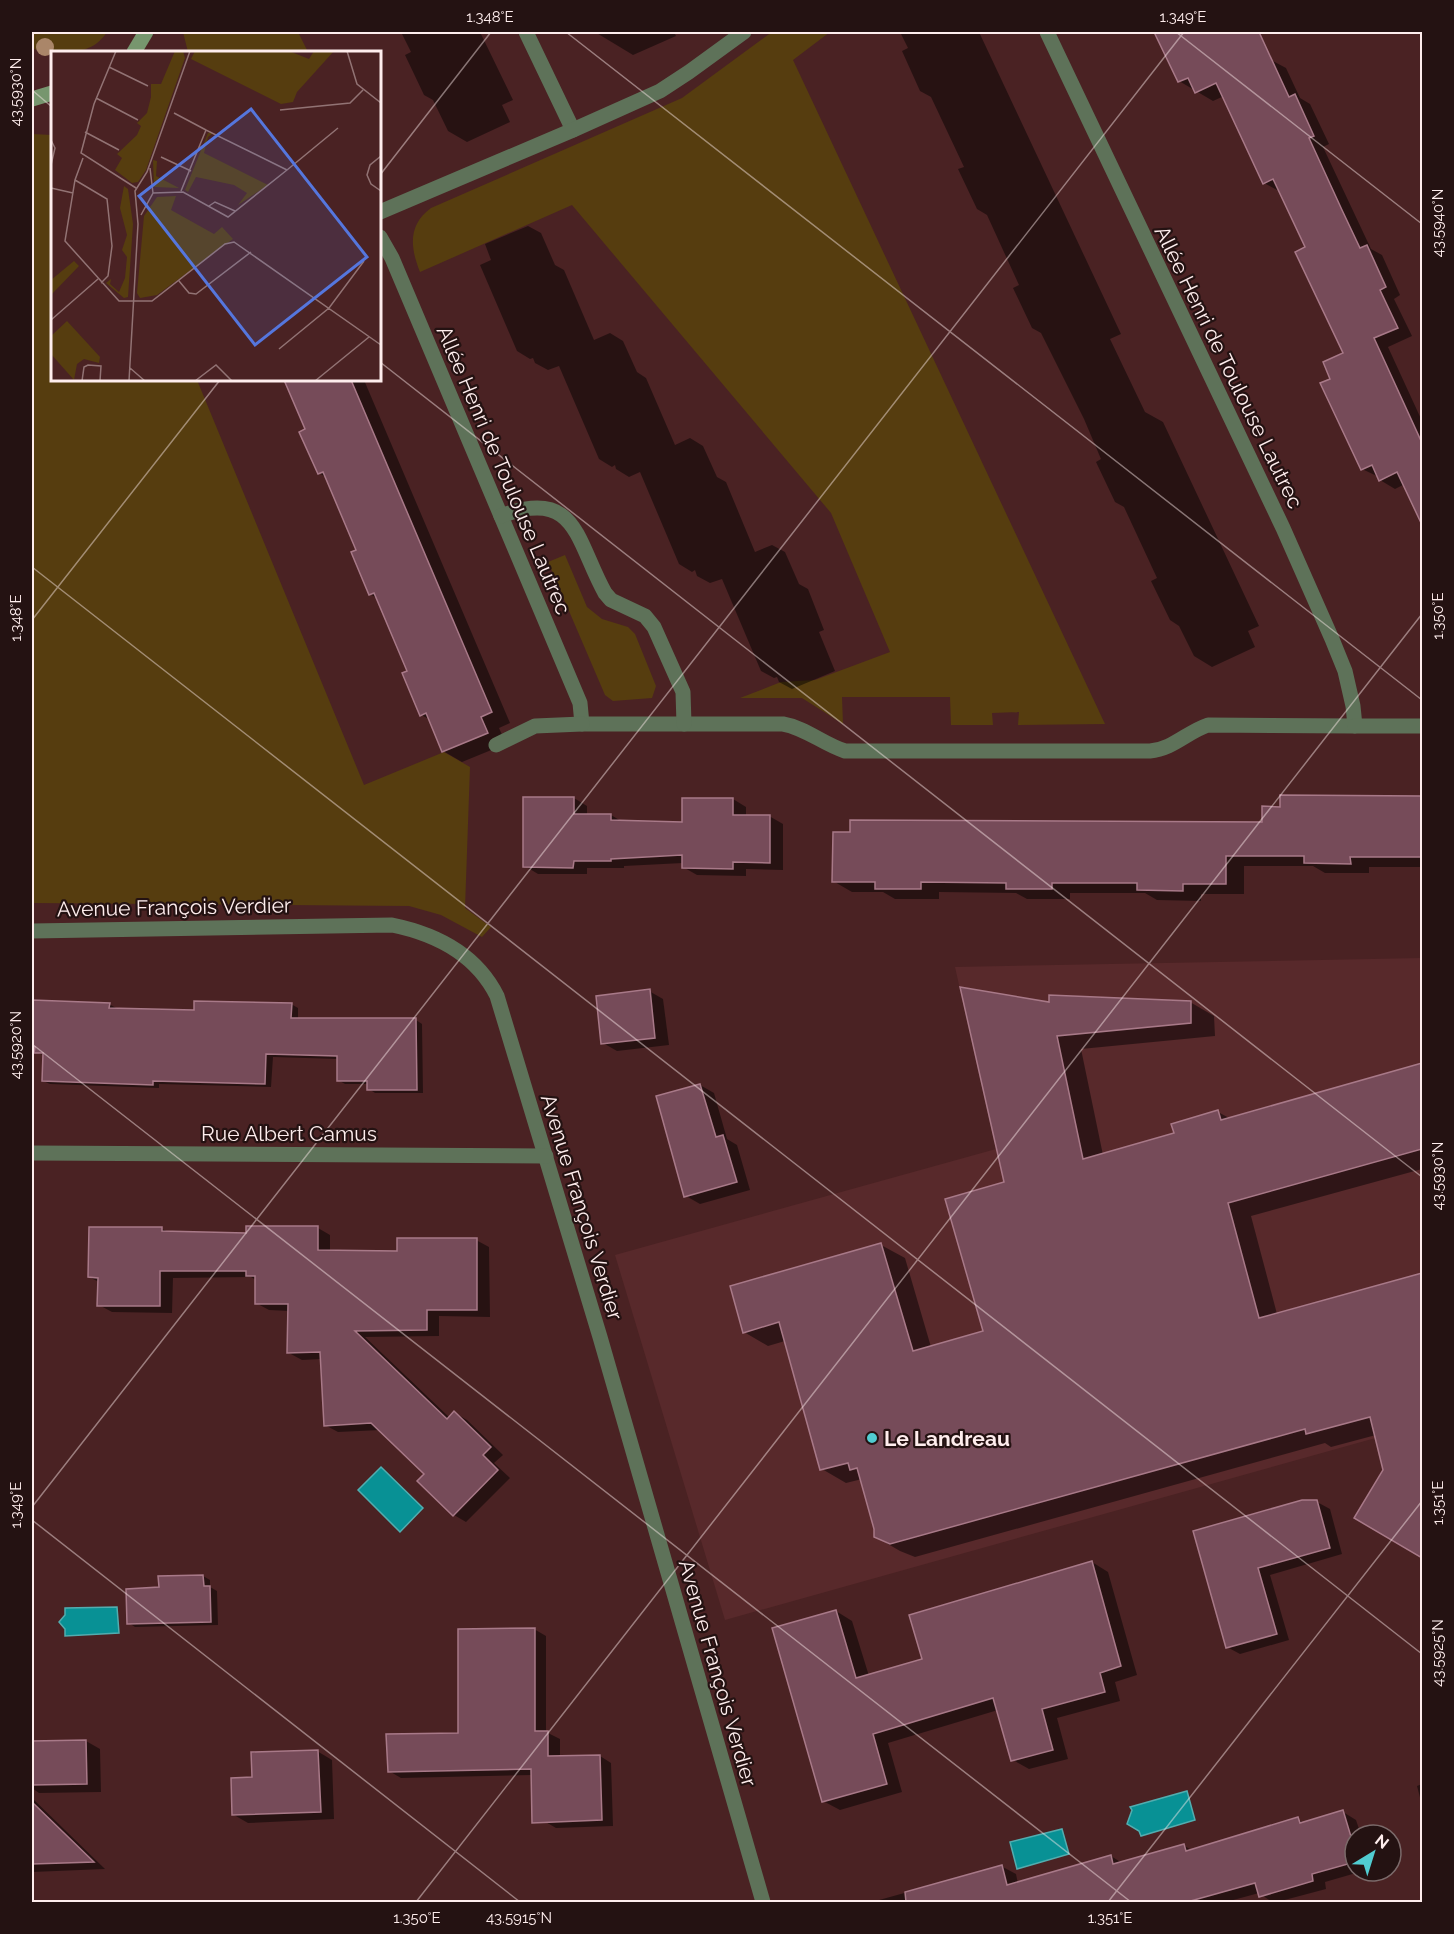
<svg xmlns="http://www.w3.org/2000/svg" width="1454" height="1934" font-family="Raleway,sans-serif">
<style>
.built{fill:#58292b}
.green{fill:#563d0f}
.water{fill:#089195;stroke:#52adaf;stroke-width:1.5}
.shadow{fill:#0007}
.building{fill:#764b59;stroke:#a87988;stroke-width:1.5}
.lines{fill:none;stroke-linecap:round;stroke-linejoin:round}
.minor{stroke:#5e7259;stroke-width:15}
.secondary{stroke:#77966e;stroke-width:15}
.tree{fill:#aa8669}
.ticks{fill:none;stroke:#feeded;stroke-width:1.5;stroke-opacity:0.45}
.poi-dot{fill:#51ccd1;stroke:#241212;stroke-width:2}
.labels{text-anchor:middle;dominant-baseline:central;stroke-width:4.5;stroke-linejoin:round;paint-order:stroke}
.street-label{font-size:21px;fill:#feeded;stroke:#241212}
.poi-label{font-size:21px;font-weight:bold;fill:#feeded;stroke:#241212;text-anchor:start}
.inset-road{fill:none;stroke:#927374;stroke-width:1.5}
.view{fill:#5576dd;fill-opacity:0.15;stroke:#5576dd;stroke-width:3}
.inset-edge{fill:none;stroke:#feeded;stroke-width:3}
.neatline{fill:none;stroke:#feeded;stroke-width:2}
.ticks-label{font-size:15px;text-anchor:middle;fill:#feeded}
</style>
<rect width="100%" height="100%" fill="#4a2223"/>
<polygon class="built" points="1422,958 1422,1425 725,1620 615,1255 996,1149 955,967"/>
<g class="green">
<path d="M32,32H107C93,53 75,52 52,52L51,55L32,48Z"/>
<polygon points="183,32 298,32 308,52 188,52"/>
<path d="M772,32H830L793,60L1105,724L1018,725L1019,712L992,713L993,725H951L950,697H842L843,724L802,698H740L781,682L815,680L890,652L831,513L572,205L420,272C410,247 408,225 431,208L682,98Z"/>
<polygon points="32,134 52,135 52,380 197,380 364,785 444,752 470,767 465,908 491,927 482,937 441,915 409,906 32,903"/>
<polygon points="565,555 587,607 602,619 628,627 635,634 656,686 652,698 613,701 605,695 548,562"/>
</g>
<g class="water">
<polygon points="381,1467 423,1508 400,1532 358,1490"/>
<polygon points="117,1607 119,1633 65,1636 65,1629 59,1622 65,1615 65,1608"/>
<polygon points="1187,1791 1195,1820 1141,1836 1139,1831 1127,1824 1132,1810 1130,1807"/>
<polygon points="1062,1829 1069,1854 1017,1869 1010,1842"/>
</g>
<g class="shadow">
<polygon points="401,32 480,32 513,100 502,105 510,122 467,142 448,131 433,100 424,95 405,55 411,52"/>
<polygon points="595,32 674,32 676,36 633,55"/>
<polygon points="900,32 979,32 1121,334 1110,339 1145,412 1163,422 1259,626 1248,631 1255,647 1212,667 1194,656 1179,626 1170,620 1151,581 1157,578 1124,507 1115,502 1096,462 1101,459 1084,419 1041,333 1032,328 1013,288 1019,285 987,215 977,209 958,169 964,167 931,97 920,91 902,51 908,48"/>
<polygon points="1156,32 1240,32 1256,67 1271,60 1286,68 1300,98 1310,104 1329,144 1323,147 1371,249 1382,255 1400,295 1394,299 1412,336 1388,347 1422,421 1422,521 1405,484 1395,489 1380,480 1379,477 1362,469 1332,379 1345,354 1307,247 1279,191 1264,183 1224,96 1213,101 1179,81"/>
<polygon points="528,226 541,233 555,265 564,270 594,340 610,333 623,341 637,372 646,378 675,445 690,438 703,446 717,477 726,482 755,552 772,545 785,552 799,584 808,589 824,630 819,632 835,671 792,689 779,682 777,677 774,678 761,671 722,579 710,583 697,576 695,570 692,572 679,564 640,472 629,477 616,469 615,465 612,467 599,459 559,366 548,370 535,363 533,358 530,359 517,351 480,265 491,260 485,244"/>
<polygon points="286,380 364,380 510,723 499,728 506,744 462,762 443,751 431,720 421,715 409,672 378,599 370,594 358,551 327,478 319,473 307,430"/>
<polygon points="1281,796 1422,797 1422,867 1369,867 1369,873 1325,873 1313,866 1244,866 1244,894 1201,894 1201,901 1157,900 1145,893 1070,893 1070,899 1027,899 1016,893 939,892 939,899 895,899 883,892 852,892 833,881 1264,824 1282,808"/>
<polygon points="574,798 587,806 587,815 611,815 621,821 684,823 733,799 746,807 746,816 769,816 783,824 783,870 746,869 746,876 697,875 683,867 683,863 624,866 624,868 587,868 587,874 538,874 525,866"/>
<polygon points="649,991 663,999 669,1045 617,1051 603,1043"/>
<polygon points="32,1001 109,1004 116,1008 116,1010 196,1012 291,1004 298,1008 298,1020 416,1020 422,1024 423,1093 375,1093 369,1089 369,1084 345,1084 338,1080 338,1059 273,1057 271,1087 159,1084 159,1088 50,1084 43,1081 45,1056 36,1052 36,1050 32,1050"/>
<polygon points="1190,1002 1214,1016 1215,1036 1081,1049 1103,1155 1176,1134 1218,1112 1231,1119 1422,1065 1422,1169 1251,1216 1277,1314 1422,1275 1422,1556 1356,1517 1385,1470 1376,1435 1331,1447 1325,1443 915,1557 900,1551 876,1537 862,1479 846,1483 822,1469 785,1341 768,1346 744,1332 881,1245 905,1258 931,1347 985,1332 1005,1183 1051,1004"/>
<polygon points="700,1085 714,1093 727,1139 737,1145 750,1190 700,1204 686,1196"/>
<polygon points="318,1228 330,1235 330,1252 398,1252 476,1240 489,1247 490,1317 439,1316 439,1336 365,1337 450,1418 455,1413 467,1420 503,1455 494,1463 510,1478 466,1522 454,1515 426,1474 381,1430 338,1432 325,1425 322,1359 302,1360 289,1353 289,1311 269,1310 256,1303 256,1280 251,1277 173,1278 172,1313 112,1312 99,1305 99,1282 89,1277 162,1229 169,1232 247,1234"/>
<polygon points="1317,1502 1330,1509 1342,1554 1270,1575 1289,1640 1240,1654 1227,1647 1195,1532"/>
<polygon points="1092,1562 1108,1572 1137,1675 1115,1682 1120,1701 1057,1718 1068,1759 1029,1769 1013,1760 998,1710 888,1743 902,1792 840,1810 823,1801 836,1611 852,1621 869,1676 924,1661"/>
<polygon points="203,1576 210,1580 210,1587 217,1591 218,1625 135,1627 129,1623 160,1589"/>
<polygon points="534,1629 546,1636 546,1732 560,1739 560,1757 600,1756 611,1763 613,1826 556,1828 544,1821 532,1775 401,1778 389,1771 460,1734"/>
<polygon points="86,1741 100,1749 101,1792 39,1793 32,1788 32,1742"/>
<polygon points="317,1751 332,1760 334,1819 248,1823 234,1815 254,1779"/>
<polygon points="1422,1784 1422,1805 1417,1786"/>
<polygon points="32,1798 105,1869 32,1872"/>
<polygon points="1343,1812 1356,1820 1361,1835 1355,1835 1355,1871 1363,1871 1325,1882 1326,1889 1277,1902 1272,1902 1259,1893 1226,1902 872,1902 1001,1866 1016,1874 1018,1884 1111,1856 1122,1863 1183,1845 1193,1851 1297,1819 1304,1823"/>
</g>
<g class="building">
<polygon points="1154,32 1259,32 1289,97 1295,94 1314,136 1309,138 1342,210 1360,248 1367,245 1386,287 1380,290 1398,328 1374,338 1422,443 1422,525 1397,472 1379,481 1372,465 1361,470 1320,383 1330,379 1323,362 1343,353 1295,252 1305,247 1273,179 1263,184 1216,83 1195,93 1188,78 1178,82"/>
<polygon points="284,380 351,380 492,712 481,717 488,733 442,752 426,713 420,716 402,673 407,671 374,593 369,595 351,552 356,550 323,472 318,474 299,432 305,429"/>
<polygon points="1280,795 1422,796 1422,857 1350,857 1351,864 1304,863 1304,856 1226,856 1226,884 1183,884 1183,891 1137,890 1137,883 1052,883 1052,889 1006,889 1006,883 921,882 921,889 875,889 875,882 832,882 833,832 850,832 850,820 1262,822 1262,806 1280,807"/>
<polygon points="523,797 574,797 574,814 611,814 611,820 682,822 682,798 733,798 733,815 770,815 770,863 733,862 733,869 682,868 682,855 611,859 611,861 574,861 573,868 523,867"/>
<polygon points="960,987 1049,1002 1049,995 1191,1001 1191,1023 1057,1036 1083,1159 1174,1133 1171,1124 1218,1110 1221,1120 1422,1063 1422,1149 1228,1203 1259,1318 1422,1273 1422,1558 1354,1518 1383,1470 1370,1417 1306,1434 1305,1429 890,1544 874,1537 874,1529 857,1468 850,1470 848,1463 820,1470 779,1322 743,1333 730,1286 881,1243 913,1351 983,1331 945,1199 1004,1182"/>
<polygon points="650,989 655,1038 601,1044 596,996"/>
<polygon points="32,1000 110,1003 109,1008 194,1010 194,1001 292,1003 291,1018 416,1018 417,1090 367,1090 367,1081 337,1081 337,1056 266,1054 265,1084 153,1081 153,1085 42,1081 43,1053 34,1053 35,1047 32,1047"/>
<polygon points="700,1084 716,1137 723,1135 737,1182 684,1197 656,1096"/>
<polygon points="246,1226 318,1226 318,1250 397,1251 397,1238 477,1238 477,1310 427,1310 427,1330 355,1331 447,1419 454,1411 491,1447 483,1455 498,1470 453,1516 417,1481 424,1474 371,1423 324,1426 320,1352 287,1353 288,1304 255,1304 255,1276 246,1276 246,1271 160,1271 160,1306 97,1306 98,1278 88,1277 89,1227 162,1227 162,1231 246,1233"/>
<polygon points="1302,1500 1317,1500 1330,1548 1258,1568 1277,1634 1226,1648 1193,1531"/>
<polygon points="1092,1561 1121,1666 1100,1673 1105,1692 1042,1709 1053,1750 1011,1761 993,1698 873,1734 887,1784 822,1802 772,1628 836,1610 856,1678 922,1659 909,1615"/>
<polygon points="203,1575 204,1586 210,1586 211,1622 127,1624 126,1589 159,1587 158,1576"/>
<polygon points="535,1628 535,1731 548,1731 548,1756 600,1755 602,1820 532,1823 531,1769 388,1772 386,1734 458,1733 458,1629"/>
<polygon points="86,1740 87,1784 32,1785 32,1741"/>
<polygon points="318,1750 321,1812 232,1815 231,1778 252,1777 251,1752"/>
<polygon points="32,1802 94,1862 32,1864"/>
<polygon points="1343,1810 1355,1850 1355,1862 1312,1874 1313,1881 1259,1897 1255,1883 1187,1902 906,1902 905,1892 1002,1865 1007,1885 1111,1855 1113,1864 1184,1844 1186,1851 1298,1817 1300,1823"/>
</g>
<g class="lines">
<g class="minor">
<polyline points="526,32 573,130"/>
<polyline points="380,212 573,130 660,91 689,72 744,32"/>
<path d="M380,237L392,258L580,703L582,724H783C806,728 823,744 845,751H1150C1173,749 1187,732 1208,725L1355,726L1353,706L1345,671L1332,639L1283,528L1047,32"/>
<path d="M501,516C577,487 576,541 605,593L611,600L645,616L654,627L683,692L684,724"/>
<polyline points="1355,726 1422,726"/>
<polyline points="496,745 535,726 582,724"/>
<path d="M32,931L392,925C436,934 476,954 497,996L600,1337L763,1902"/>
<polyline points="32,1153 546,1156"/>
</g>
<g class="secondary">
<polyline points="134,52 146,32"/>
<polyline points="32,99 52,93"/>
</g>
</g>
<circle class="tree" cx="45" cy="47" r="9"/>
<path class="ticks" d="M566,32L1422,700M1176,32L1422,224M32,90L52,107M380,175L491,32M380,362L1422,1177M32,567L1422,1654M32,620L220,380M32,1044L1131,1902M32,1507L1184,32M32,1520L520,1902M416,1902L1422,614M1108,1902L1422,1501"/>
<circle class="poi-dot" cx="872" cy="1438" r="6"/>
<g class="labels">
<g class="street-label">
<text transform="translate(1229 367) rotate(64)">Allée Henri de Toulouse Lautrec</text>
<text transform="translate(504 470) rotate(67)">Allée Henri de Toulouse Lautrec</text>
<text transform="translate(174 907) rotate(-1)">Avenue François Verdier</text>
<text x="289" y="1133">Rue Albert Camus</text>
<text transform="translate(582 1207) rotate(73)">Avenue François Verdier</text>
<text transform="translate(718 1673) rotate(74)">Avenue François Verdier</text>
</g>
<g class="poi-label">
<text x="884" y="1438">Le Landreau</text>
</g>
</g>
<g transform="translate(51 51)">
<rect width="330" height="330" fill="#4a2223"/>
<path d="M124,0H132L134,7L95,119L87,131L81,132L64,119L71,107L66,103L86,84L90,75L86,72L96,62L100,46V33H110ZM144,0H238L258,8L263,0H283L246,41L242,51L230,53L140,8ZM157,82H162L157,86L153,102L217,134L187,154L196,142L183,134L145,126L137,141L134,139ZM102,109L106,110L105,125L128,137L103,136ZM73,135L77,138L82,173L77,246L73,247L55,232L60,228L59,233L68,241L74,227L76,206L71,199L76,184L69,157ZM125,145L120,159L163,183L171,176L182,188L106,244L89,247L86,242L93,165L106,146ZM23,210L28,215L0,244V229ZM16,270L49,306L48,312L33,308L26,313L23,329L0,303V285Z" fill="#563d0f"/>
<path class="inset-road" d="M65,0L43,53L30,102L85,137M296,0L306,33L330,52M58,16L97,35M45,47L87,69M229,59L299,52L312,39M123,62L155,79M34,81L68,99M0,89L4,97L0,114M330,105L319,114L316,124L320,133L330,140M110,106L140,120M32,107L24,129L14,190L68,250H101L174,193L183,191L330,294M236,119L287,77M24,129L56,148L61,195L57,225L50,232M0,137L22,142M102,142L132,141L177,166L236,119L155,79L130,140M158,155L164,151L184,160M90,164L102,142L99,117M128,230L138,242L145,243L200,201M0,269L47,228M228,298L278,257L313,210M79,317L94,330M31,330L33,316L37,314L50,315L49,330M78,330L87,173L84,140L96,121L139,0M144,330L165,314L181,330M264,330L318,286"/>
<path class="view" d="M200,58L316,206L204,294L88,145Z"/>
<rect width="330" height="330" class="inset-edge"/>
</g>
<rect width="1454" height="1934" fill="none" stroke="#241212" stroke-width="66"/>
<g transform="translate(1373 1853) rotate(38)"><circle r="28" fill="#241212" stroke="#7b6a6a" stroke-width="1.5"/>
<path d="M0-4.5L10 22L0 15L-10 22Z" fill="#51ccd1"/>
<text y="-9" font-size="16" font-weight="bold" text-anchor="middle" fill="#feeded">N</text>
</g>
<rect x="33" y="33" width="1388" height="1868" class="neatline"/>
<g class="ticks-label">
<text x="490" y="22">1.348°E</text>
<text x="1183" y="22">1.349°E</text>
<text transform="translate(16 92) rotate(-90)" y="5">43.5930°N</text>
<text transform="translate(1438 223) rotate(-90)" y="5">43.5940°N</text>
<text transform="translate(1438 616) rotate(-90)" y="5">1.350°E</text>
<text transform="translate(16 618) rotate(-90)" y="5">1.348°E</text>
<text transform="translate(16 1045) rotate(-90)" y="5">43.5920°N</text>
<text transform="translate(1438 1176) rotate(-90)" y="5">43.5930°N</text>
<text transform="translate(1438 1503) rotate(-90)" y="5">1.351°E</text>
<text transform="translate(16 1505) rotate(-90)" y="5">1.349°E</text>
<text transform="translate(1438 1653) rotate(-90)" y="5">43.5925°N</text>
<text x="417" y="1923">1.350°E</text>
<text x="519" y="1923">43.5915°N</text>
<text x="1110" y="1923">1.351°E</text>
</g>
</svg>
